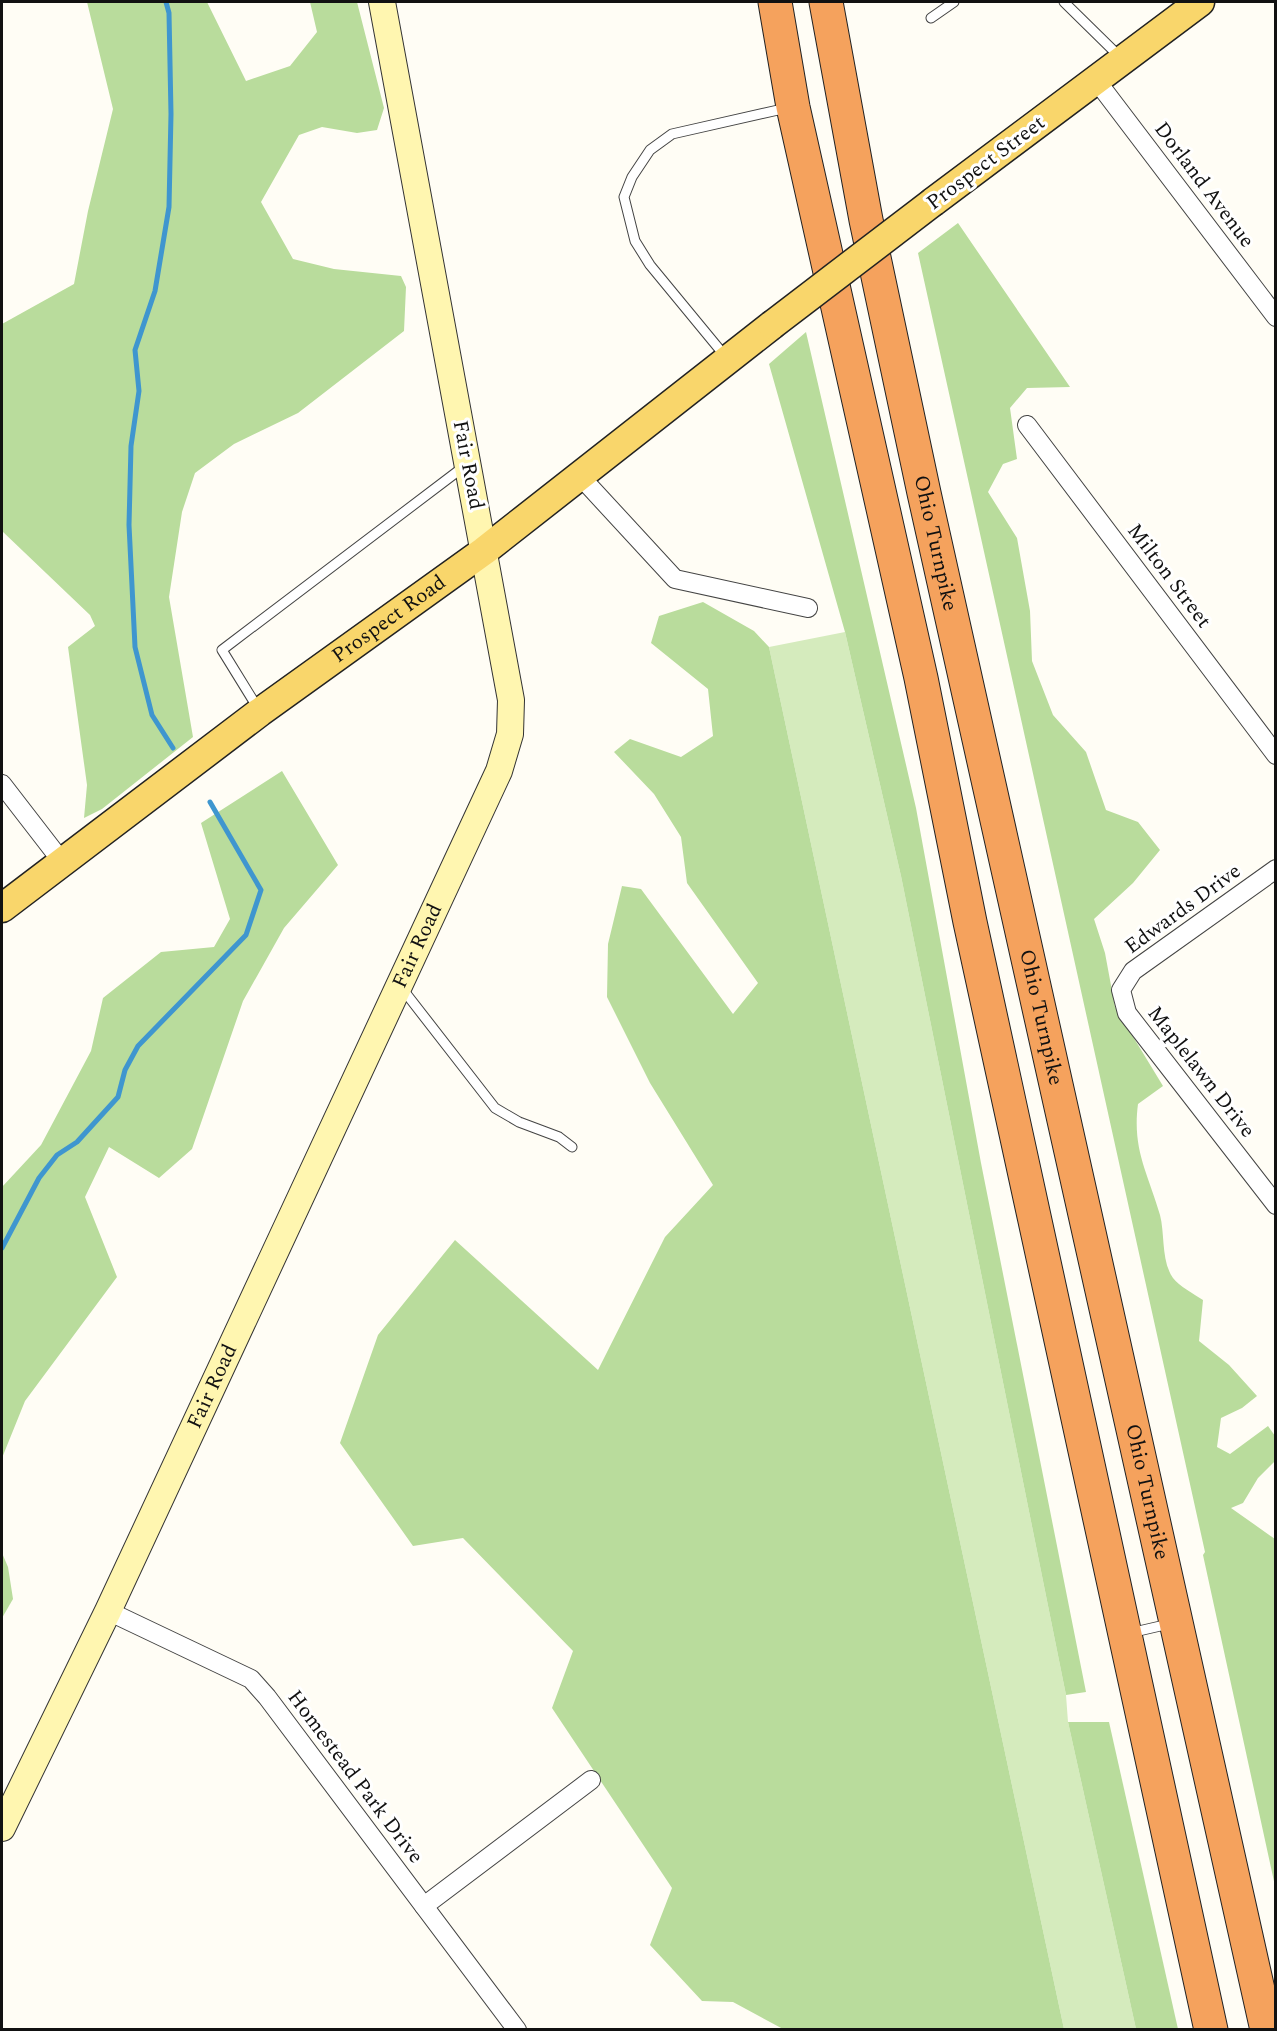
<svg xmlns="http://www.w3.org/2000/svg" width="1277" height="2031" font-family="Spectral,serif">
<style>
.green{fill:#d5ebbd}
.forest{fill:#b9dc9c}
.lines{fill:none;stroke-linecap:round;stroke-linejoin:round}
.stream{stroke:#3f96cf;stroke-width:5}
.lane-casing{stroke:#444;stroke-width:11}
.street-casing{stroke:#444;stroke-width:20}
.secondary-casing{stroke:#333;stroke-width:28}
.primary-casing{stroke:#222;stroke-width:31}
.highway-casing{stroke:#222;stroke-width:35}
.lane{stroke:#fff;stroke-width:9}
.street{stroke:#fff;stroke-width:18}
.secondary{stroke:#fff6b0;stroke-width:26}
.primary{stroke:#f9d66b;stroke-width:28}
.highway{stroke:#f5a25d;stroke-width:33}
.primary-bridge-casing{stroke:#222;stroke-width:31;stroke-linecap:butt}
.primary-bridge{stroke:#f9d66b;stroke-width:28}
.labels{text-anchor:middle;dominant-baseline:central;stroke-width:6;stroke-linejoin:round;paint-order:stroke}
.street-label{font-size:21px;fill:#111;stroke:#fff}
</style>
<rect width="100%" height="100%" fill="#fffdf5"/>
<polygon class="green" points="845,632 901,876 1066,1695 1068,1722 1136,2029 1064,2029 769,647"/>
<g class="forest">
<polygon points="87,2 207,2 246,81 290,66 317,32 310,2 357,2 384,108 377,130 357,133 322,127 299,135 261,202 293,259 334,269 401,276 406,287 404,331 298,413 234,444 195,473 182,512 169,597 193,737 102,809 84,818 87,785 68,647 95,626 90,615 2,531 2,324 74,284 88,211 113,109"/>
<path d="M958,223L1070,387L1027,388L1010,408L1017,459L1003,464L988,492L1017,538L1030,611L1032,661L1053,715L1086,752L1106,810L1138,822L1160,850L1133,883L1094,919L1105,953L1115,1007L1163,1086L1138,1104C1132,1150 1148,1173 1160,1215C1165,1234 1161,1261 1173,1278C1179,1286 1194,1294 1203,1300L1199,1341L1229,1365L1257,1396L1242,1408L1221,1418L1217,1447L1230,1454L1268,1426L1275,1436V1461L1258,1478L1243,1503L1231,1508L1275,1539V1886L1203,1555L1205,1552L918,253Z"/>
<polygon points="806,332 916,808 981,1163 1086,1692 1066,1695 901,876 845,632 769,364"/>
<polygon points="703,602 754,631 769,647 1064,2029 783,2029 733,2002 702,2001 650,1945 672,1888 552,1708 573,1651 463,1538 413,1546 340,1443 378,1335 455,1240 598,1370 665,1237 713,1185 650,1083 607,997 608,944 622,886 641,889 733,1014 758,983 687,883 681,837 654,794 614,752 630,739 681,757 713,736 708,689 651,643 659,616"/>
<polygon points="282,771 338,865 284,928 243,1001 192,1149 159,1178 109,1147 85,1197 117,1277 25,1401 2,1458 2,1187 41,1145 91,1051 103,998 161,952 214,947 230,919 201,823"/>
<polygon points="2,1553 8,1567 13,1599 2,1618"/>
<polygon points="1068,1722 1109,1722 1178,2029 1136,2029"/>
</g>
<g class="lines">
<g class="stream">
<polyline points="166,2 169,13 171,114 169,207 155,291 135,350 139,391 131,446 129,525 135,647 152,715 173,748"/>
<polyline points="2,1248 39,1178 57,1155 77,1142 118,1097 125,1070 138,1046 246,935 261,890 210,802"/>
</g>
<defs>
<g id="lane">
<polyline points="1064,2 1121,58"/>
<polyline points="931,18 954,2"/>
<polyline points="725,356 650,265 635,241 624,197 632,177 650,150 672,134 787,108"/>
<polyline points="259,710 222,650 466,465"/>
<polyline points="401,987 495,1108 519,1122 559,1137 572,1147"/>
<polyline points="1130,1633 1169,1624"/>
</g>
<g id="street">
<polyline points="1096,80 1276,317"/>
<polyline points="1027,425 1276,755"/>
<polyline points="580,476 675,579 808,608"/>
<polyline points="2,784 63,863"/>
<polyline points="1276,869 1133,971 1121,990 1127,1013 1276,1205"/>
<polyline points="108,1611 251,1679 267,1697 517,2030"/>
<polyline points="424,1906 591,1780"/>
</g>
<g id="secondary">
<path id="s1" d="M2,1828L108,1611L499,771L510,734L511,700L382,2"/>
</g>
<g id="primary">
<polyline points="933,202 1200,2"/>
<path id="s2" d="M2,908L260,712L484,551L772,325"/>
</g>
<g id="highway">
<polyline points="775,2 793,107 921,678 970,922 1211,2030"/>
<path id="s3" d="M826,2L866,220L924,493L1267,2030"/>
</g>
</defs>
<use href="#lane" class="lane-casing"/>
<use href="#street" class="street-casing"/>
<use href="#secondary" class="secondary-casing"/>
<use href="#primary" class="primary-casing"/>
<use href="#highway" class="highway-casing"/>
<use href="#lane" class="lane"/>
<use href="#street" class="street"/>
<use href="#secondary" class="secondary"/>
<use href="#primary" class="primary"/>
<use href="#highway" class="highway"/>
<defs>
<polyline id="primary-bridge" points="772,325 933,202"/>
</defs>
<use href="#primary-bridge" class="primary-bridge-casing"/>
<use href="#primary-bridge" class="primary-bridge"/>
</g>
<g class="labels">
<g class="street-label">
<text transform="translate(986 163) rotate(-37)">Prospect Street</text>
<text transform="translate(1204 185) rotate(53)">Dorland Avenue</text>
<text transform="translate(468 465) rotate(79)">Fair Road</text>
<text stroke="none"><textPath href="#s3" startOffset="552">Ohio Turnpike</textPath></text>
<text transform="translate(1169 576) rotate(53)">Milton Street</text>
<text stroke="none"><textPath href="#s2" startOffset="483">Prospect Road</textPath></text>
<text transform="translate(1183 909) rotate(-36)">Edwards Drive</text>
<text stroke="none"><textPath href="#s1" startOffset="975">Fair Road</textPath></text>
<text stroke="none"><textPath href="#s3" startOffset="1038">Ohio Turnpike</textPath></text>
<text transform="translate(1201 1072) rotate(52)">Maplelawn Drive</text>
<text stroke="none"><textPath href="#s1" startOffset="489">Fair Road</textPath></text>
<text stroke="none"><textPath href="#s3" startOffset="1524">Ohio Turnpike</textPath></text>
<text transform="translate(355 1777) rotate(53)">Homestead Park Drive</text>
</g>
</g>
<rect width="1277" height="2031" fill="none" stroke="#111111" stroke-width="6"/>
</svg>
